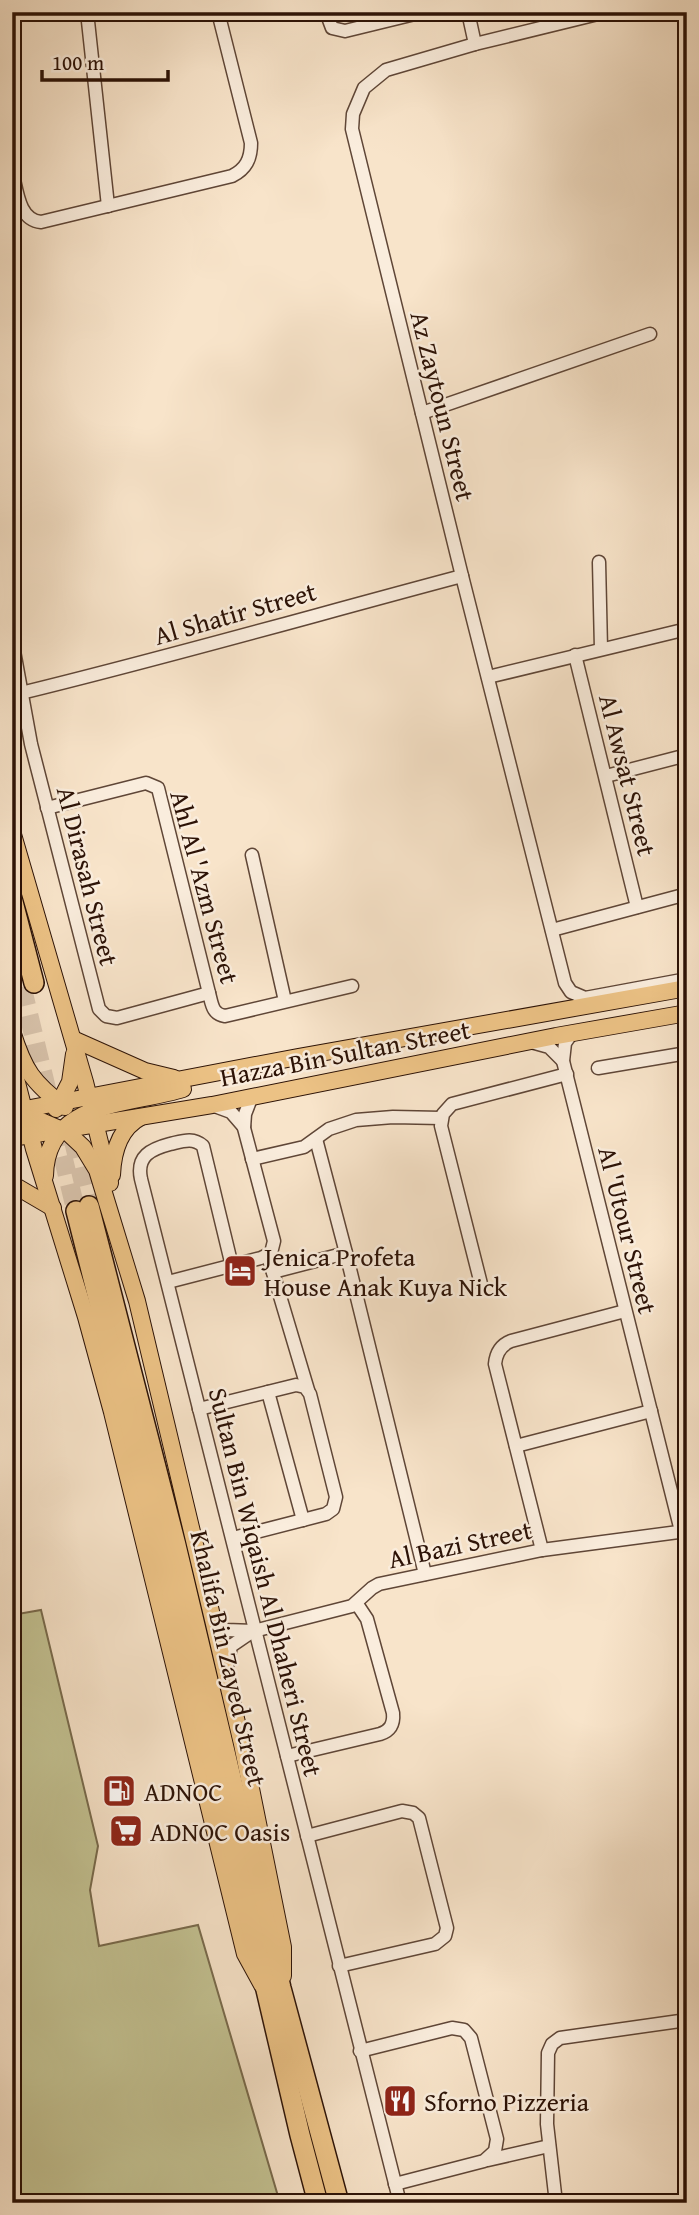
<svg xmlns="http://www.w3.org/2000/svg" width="699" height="2215" font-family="'Gentium Book Plus',serif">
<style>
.green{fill:#c3c292;stroke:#786a4c;stroke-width:2}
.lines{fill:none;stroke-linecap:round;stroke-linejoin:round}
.highway-tunnel{stroke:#d9c4ad;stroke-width:19;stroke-dasharray:19 10;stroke-linecap:butt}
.minor-casing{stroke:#5f4637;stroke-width:15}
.major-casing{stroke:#2c1206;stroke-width:18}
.highway-casing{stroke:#2c1206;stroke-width:22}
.minor{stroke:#faeddd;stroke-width:12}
.major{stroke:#ecc285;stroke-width:16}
.highway{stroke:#ecc285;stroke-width:19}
.labels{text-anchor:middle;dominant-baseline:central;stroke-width:5;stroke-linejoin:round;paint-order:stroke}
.street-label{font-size:26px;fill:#2c1206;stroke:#faeddd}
.poi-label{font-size:26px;fill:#2c1206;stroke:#faeddd;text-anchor:start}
</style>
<rect width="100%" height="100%" fill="#f8e4ca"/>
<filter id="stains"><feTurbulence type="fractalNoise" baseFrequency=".00286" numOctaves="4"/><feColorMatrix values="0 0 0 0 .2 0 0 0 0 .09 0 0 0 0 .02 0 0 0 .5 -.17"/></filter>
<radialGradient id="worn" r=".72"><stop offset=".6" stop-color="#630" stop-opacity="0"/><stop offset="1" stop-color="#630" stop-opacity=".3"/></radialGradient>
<polygon class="green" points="41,1610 98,1846 90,1890 99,1946 198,1925 280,2203 12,2203 12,1615"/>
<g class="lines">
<g class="highway-tunnel">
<polyline points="22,987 76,1211"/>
<polyline points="73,1139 89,1206"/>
</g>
<defs>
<g id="minor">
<polyline points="87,12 108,206"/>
<polyline points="326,12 332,28 345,31 423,12"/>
<polyline points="468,12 475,44"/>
<polyline points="606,12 475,44 386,70 364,88 353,114 352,129 462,576 565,983 571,992 585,998 687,979"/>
<path d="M12,171C17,189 18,220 41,222L232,176C246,169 251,159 251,143L218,12"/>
<polyline points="422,413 650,334"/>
<polyline points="599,562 601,649"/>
<polyline points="12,640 31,744 99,1009 106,1016 117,1018 209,993"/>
<polyline points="575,655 637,907"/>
<polyline points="488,677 687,629"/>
<path d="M21,693C169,657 315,615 462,576"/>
<polyline points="606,776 687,755"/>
<path d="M47,808L146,783L158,788L209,993C212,1004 212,1014 225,1016L352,986"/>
<polyline points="252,855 285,1001"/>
<polyline points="552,930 687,894"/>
<polyline points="572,1033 565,1043 563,1061 681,1531"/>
<polyline points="531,1042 549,1047 563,1061"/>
<polyline points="598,1068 687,1053"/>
<polyline points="212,1105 231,1112 244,1127"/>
<polyline points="316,1139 346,1253 425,1574"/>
<polyline points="252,1159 304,1147 329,1129 356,1120 393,1117 441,1118"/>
<polyline points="268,1256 308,1390"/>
<path d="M232,1266L203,1146C193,1137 183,1141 170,1144C151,1149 136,1156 141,1179L400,2203"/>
<polyline points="273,1272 346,1253"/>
<polyline points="168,1282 261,1258 271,1253 274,1241 244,1128 245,1114 252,1096"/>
<polyline points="481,1284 441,1126 443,1114 452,1104 567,1074"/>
<polyline points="268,1392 303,1520"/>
<polyline points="199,1409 296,1385 305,1387 310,1394 336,1497 333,1509 326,1514 233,1538"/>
<polyline points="516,1446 651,1411"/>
<path d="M542,1550L495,1364C496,1353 501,1345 511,1341L625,1311"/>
<polyline points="214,1624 226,1630 254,1631 352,1606 372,1588 379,1584 542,1550 686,1531"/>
<polyline points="227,1666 231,1646 253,1631"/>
<path d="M287,1756L380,1734C390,1731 394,1724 393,1713L367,1619L357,1604"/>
<polyline points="307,1836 402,1811 413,1813 419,1818 447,1928 445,1936 435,1944 339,1966"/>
<polyline points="360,2051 452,2028 464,2030 471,2038 497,2139 495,2151 484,2161 395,2184"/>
<polyline points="488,2160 549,2146"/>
<polyline points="556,2203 547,2124 548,2053 552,2044 560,2038 687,2020"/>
</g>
<g id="major">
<polyline points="12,831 85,1082 110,1183"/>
<path d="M12,1031C24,1070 33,1083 65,1107"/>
<polyline points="73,1039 145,1071 174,1078"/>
<polyline points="12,1063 34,1149 86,1317 112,1412 245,1954 262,1985"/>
<polyline points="56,1109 70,1082 74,1054"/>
<polyline points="15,1111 298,1057 687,988"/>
<polyline points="12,1116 39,1120 67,1132 83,1147 97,1170 137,1301 214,1624 242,1744 283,1947 283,1976"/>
<polyline points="12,1138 212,1105 556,1036 687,1013"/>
<path d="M112,1175C113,1152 120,1128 141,1117"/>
<path d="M45,1176C46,1100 129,1106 183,1089"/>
<polyline points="12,1184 53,1208"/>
</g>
<g id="highway">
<polyline points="12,898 34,983"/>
<polyline points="89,1206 176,1545 281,1988 339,2203"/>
<polyline points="76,1211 181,1627 300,2135 318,2203"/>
</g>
</defs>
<use href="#minor" class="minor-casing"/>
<use href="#major" class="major-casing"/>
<use href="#highway" class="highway-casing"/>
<use href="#minor" class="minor"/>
<use href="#major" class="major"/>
<use href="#highway" class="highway"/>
</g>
<defs>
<symbol id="hotel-square" viewBox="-11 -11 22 22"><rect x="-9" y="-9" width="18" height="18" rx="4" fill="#8f2418" stroke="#faeddd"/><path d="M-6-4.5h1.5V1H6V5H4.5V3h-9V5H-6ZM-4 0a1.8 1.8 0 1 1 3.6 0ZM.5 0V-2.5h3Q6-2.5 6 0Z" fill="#fff"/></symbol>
<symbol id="fuel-square" viewBox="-11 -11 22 22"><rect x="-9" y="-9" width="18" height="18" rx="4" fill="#8f2418" stroke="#faeddd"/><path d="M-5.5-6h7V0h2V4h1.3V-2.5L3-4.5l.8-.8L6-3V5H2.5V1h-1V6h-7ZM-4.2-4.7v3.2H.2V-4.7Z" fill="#fff"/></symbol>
<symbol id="supermarket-square" viewBox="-11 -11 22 22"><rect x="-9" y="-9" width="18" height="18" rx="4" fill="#8f2418" stroke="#faeddd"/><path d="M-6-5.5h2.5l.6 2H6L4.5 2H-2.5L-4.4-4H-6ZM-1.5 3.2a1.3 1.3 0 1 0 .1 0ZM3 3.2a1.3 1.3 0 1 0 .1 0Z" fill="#fff"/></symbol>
<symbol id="restaurant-square" viewBox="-11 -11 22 22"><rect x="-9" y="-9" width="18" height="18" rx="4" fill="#8f2418" stroke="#faeddd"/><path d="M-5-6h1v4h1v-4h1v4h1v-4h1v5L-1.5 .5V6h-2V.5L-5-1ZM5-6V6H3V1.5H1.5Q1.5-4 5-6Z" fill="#fff"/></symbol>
</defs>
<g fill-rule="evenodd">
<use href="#hotel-square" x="221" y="1252" width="38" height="38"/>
<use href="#fuel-square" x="100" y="1772" width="38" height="38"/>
<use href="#supermarket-square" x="107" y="1812" width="38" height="38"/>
<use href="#restaurant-square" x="381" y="2082" width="38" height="38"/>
</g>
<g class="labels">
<g class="street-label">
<text transform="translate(443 406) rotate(76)">Az Zaytoun Street</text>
<text transform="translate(235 613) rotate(-16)">Al Shatir Street</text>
<text transform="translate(628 775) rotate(76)">Al Awsat Street</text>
<text transform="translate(88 876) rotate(76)">Al Dirasah Street</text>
<text transform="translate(205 887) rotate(75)">Ahl Al 'Azm Street</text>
<text transform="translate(345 1053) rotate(-11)">Hazza Bin Sultan Street</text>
<text transform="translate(628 1230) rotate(76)">Al 'Utour Street</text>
<text transform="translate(460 1544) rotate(-12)">Al Bazi Street</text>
<text transform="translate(266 1582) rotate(76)">Sultan Bin Wiqaish Al Dhaheri Street</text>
<text transform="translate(229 1658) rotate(77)">Khalifa Bin Zayed Street</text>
</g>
<g class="poi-label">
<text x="264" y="1256">Jenica Profeta<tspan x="264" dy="30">House Anak Kuya Nick</tspan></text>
<text x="144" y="1791">ADNOC</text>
<text x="150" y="1831">ADNOC Oasis</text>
<text x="424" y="2101">Sforno Pizzeria</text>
</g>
</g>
<rect width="699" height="2215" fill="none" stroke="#f8e4ca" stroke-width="42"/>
<rect x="14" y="14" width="671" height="2187" fill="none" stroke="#2c1206" stroke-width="3.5"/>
<rect x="21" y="21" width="657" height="2173" fill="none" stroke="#2c1206" stroke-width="2"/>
<path d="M42 70v10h126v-10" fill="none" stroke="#2c1206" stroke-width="3.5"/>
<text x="52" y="70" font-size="21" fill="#2c1206" stroke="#faeddd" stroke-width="5" paint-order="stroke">100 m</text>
<rect width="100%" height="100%" filter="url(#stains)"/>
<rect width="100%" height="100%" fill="url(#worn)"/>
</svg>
